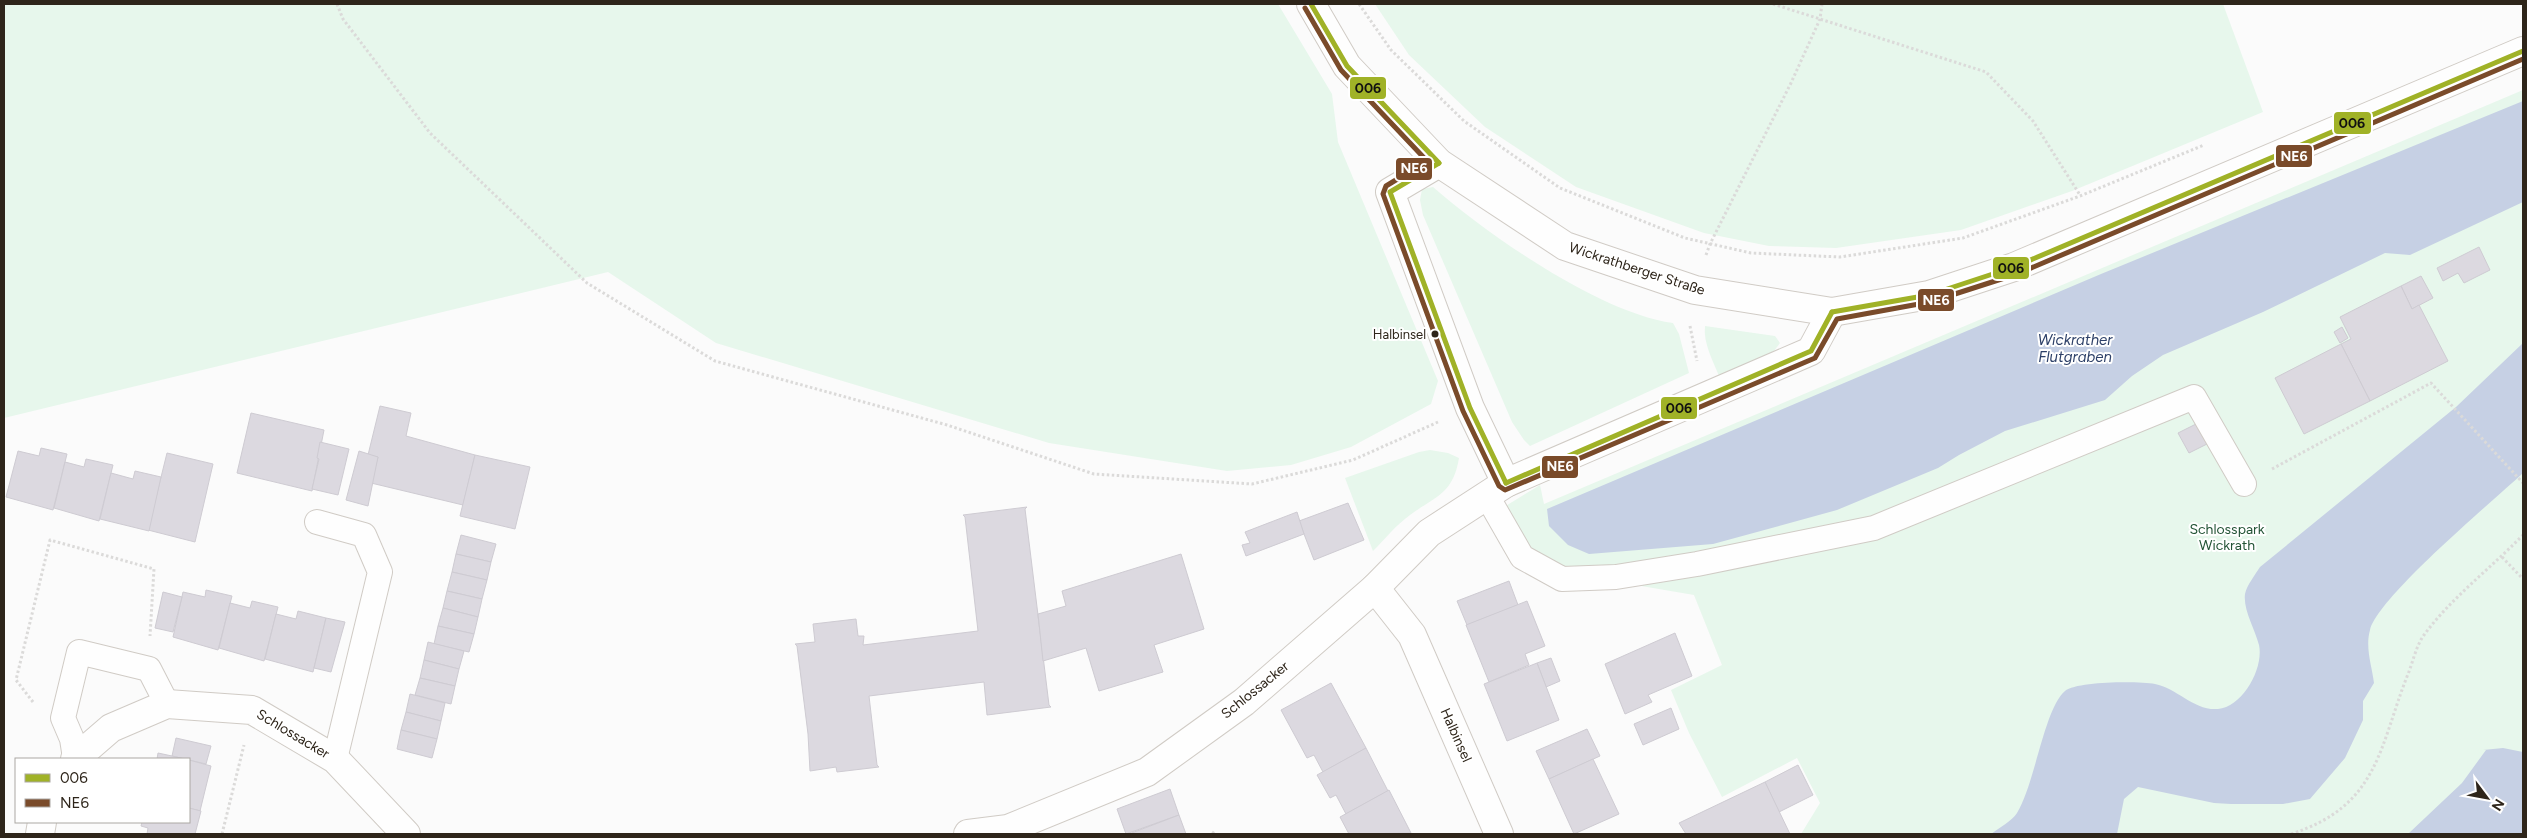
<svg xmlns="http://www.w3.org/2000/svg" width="2527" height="838" font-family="Figtree,sans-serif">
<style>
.green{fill:#e7f7ec}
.water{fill:#c6d0e4}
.building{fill:#dcd9e0;stroke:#cecbd2}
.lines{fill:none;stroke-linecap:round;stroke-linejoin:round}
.service-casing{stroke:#d0cbc5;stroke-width:26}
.minor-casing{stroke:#d0cbc5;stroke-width:30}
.secondary-casing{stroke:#d0cbc5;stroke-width:30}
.path{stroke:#dbdad9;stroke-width:3;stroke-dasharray:2.5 2.5;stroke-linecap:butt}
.service{stroke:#fefefe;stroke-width:24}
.minor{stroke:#fefefe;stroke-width:28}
.secondary{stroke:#fefefe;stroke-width:28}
.bus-1-casing{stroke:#fff;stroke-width:9}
.bus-2-casing{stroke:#fff;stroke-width:9}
.bus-1{stroke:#a0b227;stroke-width:5}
.bus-2{stroke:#7a4b2a;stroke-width:5}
.bus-dot{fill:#2e251a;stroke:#fff;stroke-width:2}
.labels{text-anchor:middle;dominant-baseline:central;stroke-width:4;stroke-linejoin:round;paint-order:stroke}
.bus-label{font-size:13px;fill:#2e251a;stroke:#fff;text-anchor:end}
.street-label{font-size:14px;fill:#2e251a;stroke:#fff}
.park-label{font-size:14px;fill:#225335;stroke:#fff}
.water-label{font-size:15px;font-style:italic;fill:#2d4068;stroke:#fff}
.line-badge{stroke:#fff;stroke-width:2}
.badge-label{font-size:14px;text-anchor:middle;font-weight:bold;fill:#fff}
.pale-badge-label{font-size:14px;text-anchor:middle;font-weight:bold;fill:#111}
</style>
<rect width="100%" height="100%" fill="#fbfbfb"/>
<g class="green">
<polygon points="4,4 1278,4 1332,94 1338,142 1438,381 1431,404 1351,447 1291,465 1227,471 1049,443 716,343 608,272 4,418"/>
<polygon points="1375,4 2223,4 2263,112 2072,191 1961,230 1836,248 1769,246 1704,233 1576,187 1485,127 1409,55"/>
<polygon points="2523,90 2523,834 1801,834 1820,803 1797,758 1722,797 1689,733 1671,690 1722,665 1694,595 1565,573 1527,552 1504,507 1540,485 1544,504"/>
<path d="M1433,187C1488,235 1600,313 1673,323L1679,334L1689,373L1530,446L1524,440L1512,422L1423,215L1420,200L1422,189Z"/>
<path d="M1705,326L1775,336L1780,343L1774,351L1719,376C1713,361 1703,343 1705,326Z"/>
<path d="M1430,450L1448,453L1459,458C1453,494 1436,496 1410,515C1396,525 1385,539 1373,551L1345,478L1419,452Z"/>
</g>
<g class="water">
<polygon points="2523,101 2523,202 2410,255 2385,253 2263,312 2163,355 2132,376 2105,400 2005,431 1959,455 1938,468 1837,510 1713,544 1589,554 1568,545 1549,526 1547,509 2101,274"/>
<path d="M2523,343V473C2493,501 2378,597 2370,630C2365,648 2372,666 2374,683L2363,701V720L2345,758L2310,799L2283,804H2231L2214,803L2138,787L2124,799L2117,834H1991C1999,828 2012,821 2017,813C2035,784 2044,709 2065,691C2077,681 2139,681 2155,684C2177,688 2194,711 2218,709C2243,707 2264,668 2259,645C2255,629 2243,610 2245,594C2247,585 2255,575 2260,567L2456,407Z"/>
<polygon points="2503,748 2523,752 2523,834 2408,834 2462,783 2486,750 2483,750"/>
</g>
<g class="building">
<polygon points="2479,247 2490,270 2464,283 2458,273 2443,281 2437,268"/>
<polygon points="2421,276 2433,298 2412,309 2401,286"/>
<polygon points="2401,286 2412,309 2419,305 2448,361 2370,401 2341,344 2351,339 2340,317"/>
<polygon points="2342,327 2348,338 2340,343 2334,332"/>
<polygon points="2341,344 2370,401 2304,434 2275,378"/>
<polygon points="380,406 411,413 406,436 475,455 463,505 371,483 378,457 368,455"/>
<polygon points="251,413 324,430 312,491 237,473"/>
<polygon points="2198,423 2209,443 2189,453 2178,433"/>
<polygon points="320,442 349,449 338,495 312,489 319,459 317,458"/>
<polygon points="41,448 67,454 53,510 6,497 18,451 39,456"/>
<polygon points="359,451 378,457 368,506 346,500"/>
<polygon points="167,453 213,464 195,542 148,530"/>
<polygon points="475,455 530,467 515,529 460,516"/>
<polygon points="86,459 113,465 99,521 54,508 65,462 84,467"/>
<polygon points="135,471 161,477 149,531 100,519 111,473 133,479"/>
<polygon points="1348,503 1364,540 1314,560 1299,521"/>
<polygon points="1027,507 1025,509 1049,705 1051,707 987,715 984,682 869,696 877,765 879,767 837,772 836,767 810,771 808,734 797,646 795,644 815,642 813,624 856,619 858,636 864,636 863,645 978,631 965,517 963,515"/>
<polygon points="1297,512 1304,534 1246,556 1242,545 1250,543 1245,532"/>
<polygon points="461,535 496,544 491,562 456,554"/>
<polygon points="456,554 491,562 487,580 452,572"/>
<polygon points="1181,554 1204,629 1154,645 1163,672 1099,691 1086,648 1043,661 1038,614 1066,606 1062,591"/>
<polygon points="452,572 487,580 482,599 447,591"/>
<polygon points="1509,581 1518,605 1467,625 1457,601"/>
<polygon points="206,590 232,596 218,650 173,637 183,592 205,597"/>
<polygon points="447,591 482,599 478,617 443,608"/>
<polygon points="163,592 182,597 173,632 155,628"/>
<polygon points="252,601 278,607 264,661 219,648 230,603 250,608"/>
<polygon points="1527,601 1545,646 1525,654 1529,665 1489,682 1466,625"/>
<polygon points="443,608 478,617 474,634 438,626"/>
<polygon points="298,611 326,618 313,672 265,659 276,614 296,619"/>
<polygon points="326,618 345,622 331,672 314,668"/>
<polygon points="438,626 474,634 469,652 434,644"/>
<polygon points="1675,633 1692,676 1648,695 1652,702 1625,714 1605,664"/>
<polygon points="428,642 464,651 459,669 424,660"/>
<polygon points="1551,658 1560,681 1546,687 1537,663"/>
<polygon points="424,660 459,669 455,686 420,678"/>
<polygon points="1537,663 1559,720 1507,741 1484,684"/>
<polygon points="420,678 455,686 451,704 415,695"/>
<polygon points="1331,683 1366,748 1323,772 1314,755 1307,758 1281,710"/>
<polygon points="410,694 445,703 441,721 406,712"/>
<polygon points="1671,708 1679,729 1643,745 1634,724"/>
<polygon points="406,712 441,721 437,739 401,730"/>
<polygon points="1587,729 1600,756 1549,779 1536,751"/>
<polygon points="401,730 437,739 432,758 397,749"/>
<polygon points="176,738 211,746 206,764 172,756"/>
<polygon points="1366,748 1388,791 1346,814 1336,795 1330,798 1317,775"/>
<polygon points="158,753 172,756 185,759 157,759"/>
<polygon points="1593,759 1619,814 1574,834 1549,779"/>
<polygon points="189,760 211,766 200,811 189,808"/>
<polygon points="1798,765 1813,795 1779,812 1765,782"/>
<polygon points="1765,782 1790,834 1686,834 1679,823"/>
<polygon points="1170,789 1179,815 1126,834 1117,809"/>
<polygon points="1389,790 1411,833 1349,834 1340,817"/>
<polygon points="189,808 201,811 195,834 147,834 148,828 141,826 142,822 189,822"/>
<polygon points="1179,815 1186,834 1129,834"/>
</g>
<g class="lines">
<defs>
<g id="service">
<polyline points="1487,496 1522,557 1562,579 1616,577 1697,564 1874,528 2194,397 2244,484"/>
<polyline points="317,522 364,535 380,572 335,759"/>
<polyline points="75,758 72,739 63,718 79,652 149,669 167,704"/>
</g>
<g id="minor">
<polyline points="1439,163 1390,192 1470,408 1506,483"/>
<polyline points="1375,588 1412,635 1499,834"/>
<polyline points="75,759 111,728 167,704 252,710 335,759 406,834"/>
<polyline points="40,834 42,822"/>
<polyline points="968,834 1008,829 1147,772 1244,702 1375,588 1429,533 1506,483 1811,351 1832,312"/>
</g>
<polyline id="secondary" points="1311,4 1347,66 1439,163 1565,246 1695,290 1832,312 1929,295 2014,267 2523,51"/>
</defs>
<use href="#service" class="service-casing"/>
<use href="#minor" class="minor-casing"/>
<use href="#secondary" class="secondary-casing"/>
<g class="path">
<polyline points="337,4 343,19 430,133 587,283 715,361 947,425 1094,474 1252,484 1353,460 1438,422"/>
<polyline points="1359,4 1391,50 1464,121 1560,188 1685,238 1751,253 1840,257 1963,238 2080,196 2204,145"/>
<polyline points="1773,4 1986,72 2033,121 2080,195"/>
<polyline points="1706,255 1710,244 1791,83 1820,19 1822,4"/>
<polyline points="1690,326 1697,361"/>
<polyline points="2272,469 2431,383 2523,483"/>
<polyline points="2502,557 2523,579"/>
<polyline points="33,702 16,680 50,540 154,569 150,636"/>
<polyline points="1212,832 1215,834"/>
<polyline points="222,834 244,745"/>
<path d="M2291,834C2379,806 2379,747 2408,674C2413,662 2416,646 2424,635C2451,598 2491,568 2523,535"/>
</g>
<use href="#service" class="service"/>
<use href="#minor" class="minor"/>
<use href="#secondary" class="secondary"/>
<defs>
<g id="bus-1">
<polyline points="1311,4 1347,66 1439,163"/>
<polyline points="1439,163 1390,192 1470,408 1506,483"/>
<polyline points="1832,312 1929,295 2014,267 2523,51"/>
<polyline points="1506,483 1811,351 1832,312"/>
</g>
<polyline id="bus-2" points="1305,8 1341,70 1427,161 1386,186 1383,194 1463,411 1499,486 1505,490 1815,358 1837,319 1930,302 2017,274 2523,59"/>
</defs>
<use href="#bus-1" class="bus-1-casing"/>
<use href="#bus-2" class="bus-2-casing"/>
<use href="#bus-1" class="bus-1"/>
<use href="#bus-2" class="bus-2"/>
</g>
<circle class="bus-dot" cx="1435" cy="334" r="4.5"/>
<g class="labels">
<g class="bus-label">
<text x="1426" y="334">Halbinsel</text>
</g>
<g class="street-label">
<text transform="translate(1637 269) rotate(18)">Wickrathberger Straße</text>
<text transform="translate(1255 690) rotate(-39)">Schlossacker</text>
<text transform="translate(293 734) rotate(31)">Schlossacker</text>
<text transform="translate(1456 735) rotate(66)">Halbinsel</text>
</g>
<g class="park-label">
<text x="2227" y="529">Schlosspark<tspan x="2227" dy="16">Wickrath</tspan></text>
</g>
<g class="water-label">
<text x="2075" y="340">Wickrather<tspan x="2075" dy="17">Flutgraben</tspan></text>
</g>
</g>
<g class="line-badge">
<rect x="1349" y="76" width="38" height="24" rx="5" fill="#a0b227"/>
<rect x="2333" y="111" width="39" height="24" rx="5" fill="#a0b227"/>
<rect x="2275" y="144" width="38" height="24" rx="5" fill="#7a4b2a"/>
<rect x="1395" y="157" width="38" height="24" rx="5" fill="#7a4b2a"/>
<rect x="1992" y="256" width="38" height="24" rx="5" fill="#a0b227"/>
<rect x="1917" y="288" width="38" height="24" rx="5" fill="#7a4b2a"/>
<rect x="1660" y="396" width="38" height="24" rx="5" fill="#a0b227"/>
<rect x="1541" y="455" width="38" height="24" rx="5" fill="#7a4b2a"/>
</g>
<g class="badge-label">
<text x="2294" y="161">NE6</text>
<text x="1414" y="173">NE6</text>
<text x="1936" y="305">NE6</text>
<text x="1560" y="471">NE6</text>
</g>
<g class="pale-badge-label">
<text x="1368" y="93">006</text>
<text x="2352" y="128">006</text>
<text x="2011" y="273">006</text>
<text x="1679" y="413">006</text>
</g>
<rect width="2527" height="838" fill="none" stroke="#2e251a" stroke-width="10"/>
<rect x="15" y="758" width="175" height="65" fill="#ffffff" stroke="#aba8a3"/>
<rect x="25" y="774" width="25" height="8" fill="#a0b227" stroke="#aba8a3"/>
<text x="60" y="783" font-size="15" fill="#2e251a">006</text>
<rect x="25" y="799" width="25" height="8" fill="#7a4b2a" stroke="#aba8a3"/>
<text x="60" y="808" font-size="15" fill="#2e251a">NE6</text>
<g transform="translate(2487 798) rotate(122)" stroke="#ffffff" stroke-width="4" paint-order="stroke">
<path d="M0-4L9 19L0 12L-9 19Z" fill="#2e251a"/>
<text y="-8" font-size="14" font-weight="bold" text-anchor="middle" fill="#2e251a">N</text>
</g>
</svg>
